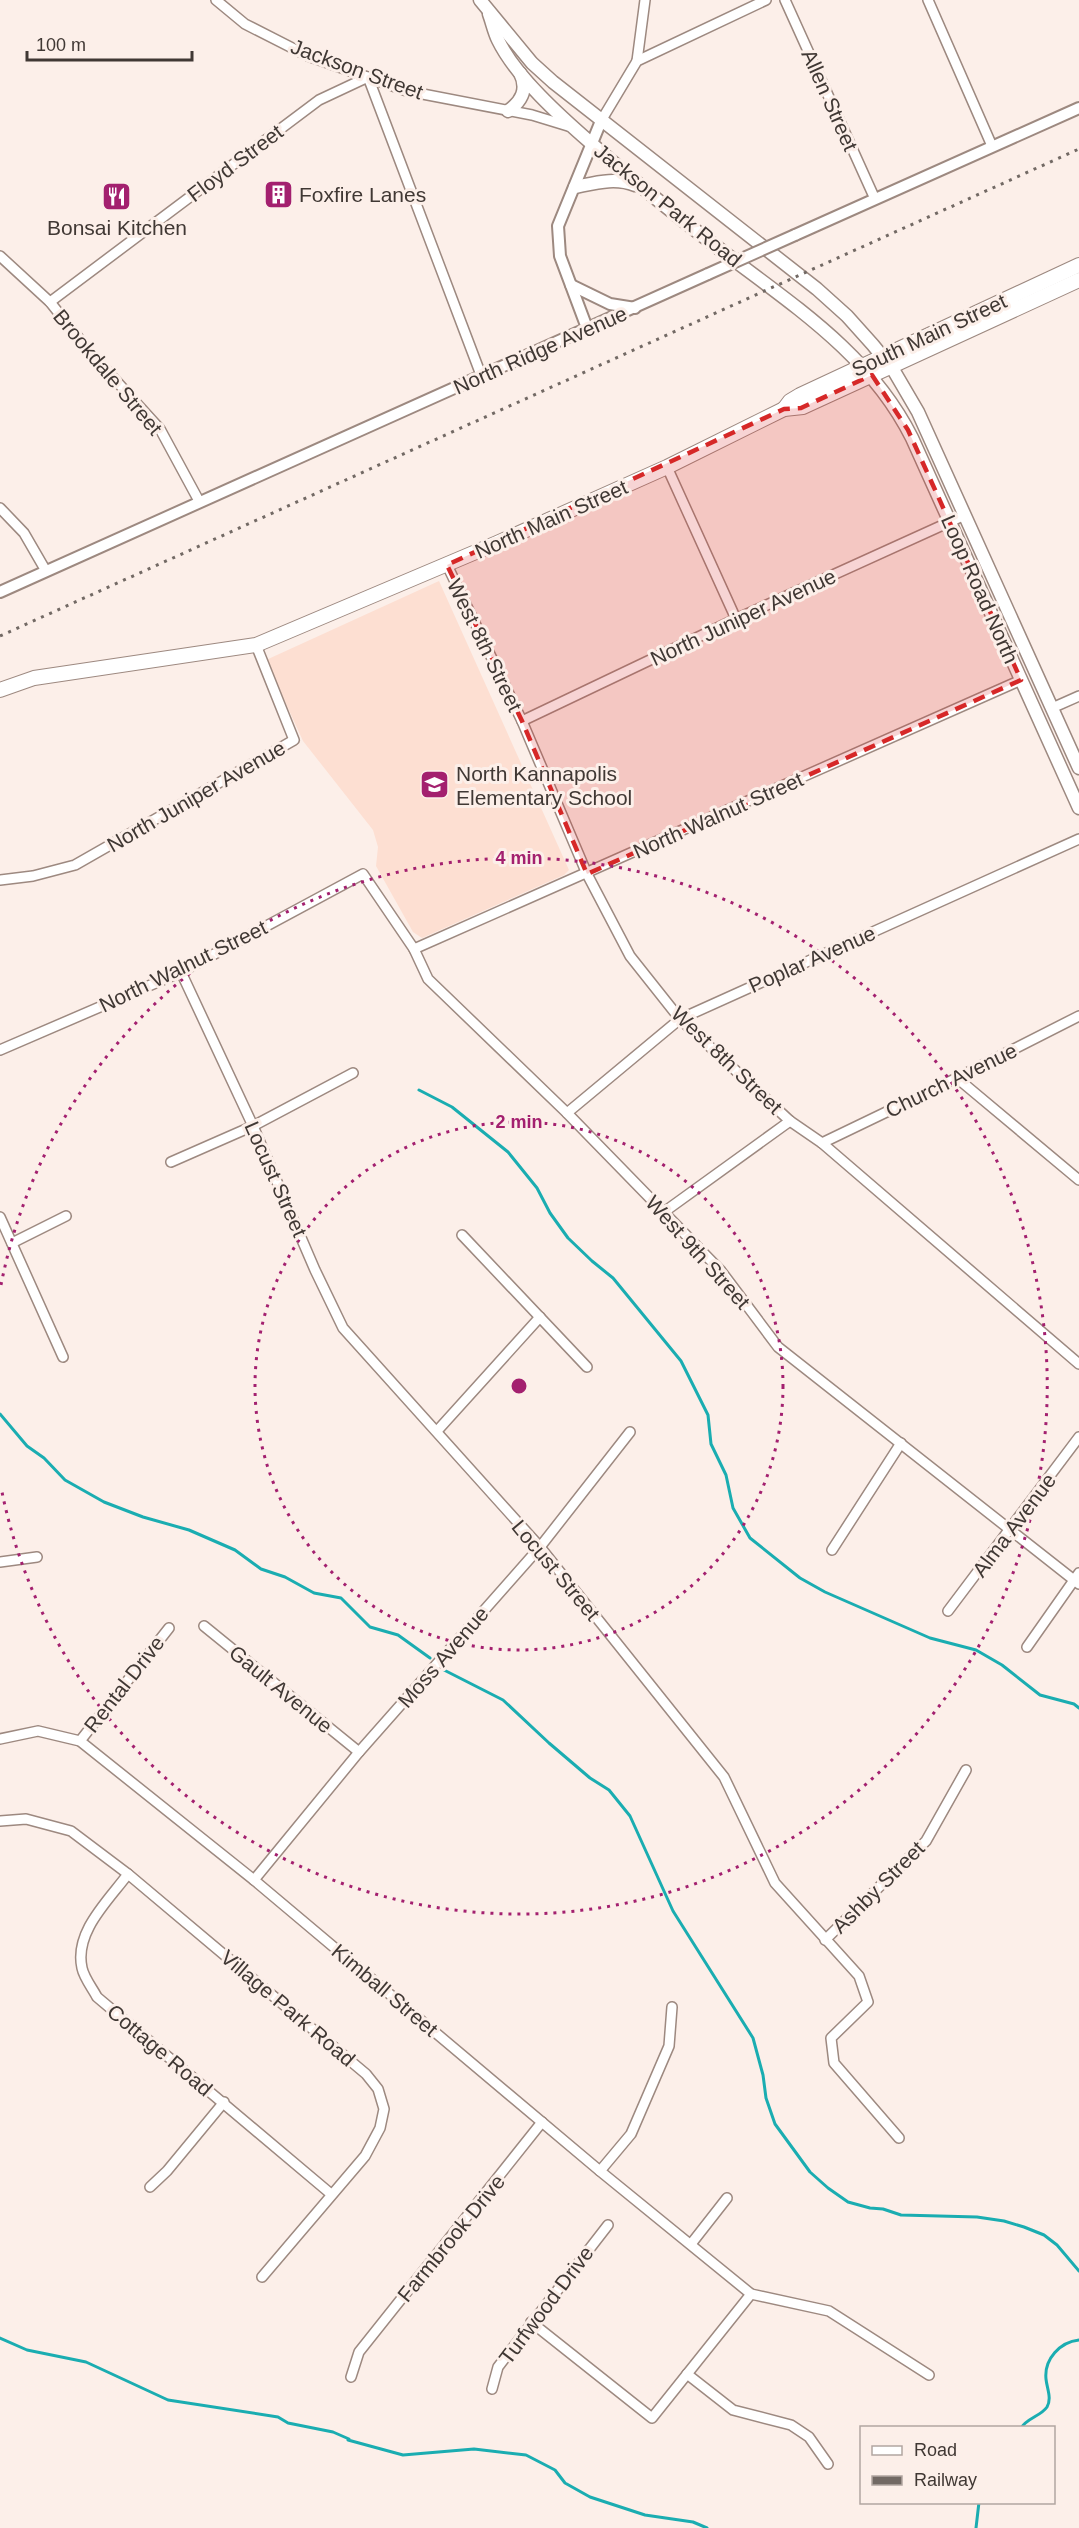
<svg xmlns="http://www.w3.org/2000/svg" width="1079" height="2528" font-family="Helvetica,sans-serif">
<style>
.built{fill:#fddfd2}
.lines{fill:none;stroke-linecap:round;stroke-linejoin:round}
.stream{stroke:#1aadb1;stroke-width:3}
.minor-casing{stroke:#9d8980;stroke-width:12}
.tertiary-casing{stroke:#9d8980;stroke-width:14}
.secondary-casing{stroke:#9d8980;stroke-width:15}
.primary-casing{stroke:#9d8980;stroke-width:16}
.minor{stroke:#fff;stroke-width:9}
.tertiary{stroke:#fff;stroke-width:10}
.secondary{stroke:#fff;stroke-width:12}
.primary{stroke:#fff;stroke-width:14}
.rail{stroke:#726964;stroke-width:3;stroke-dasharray:3 6;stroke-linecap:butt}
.tertiary-bridge-casing{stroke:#9d8980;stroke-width:14;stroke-linecap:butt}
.tertiary-bridge{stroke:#fff;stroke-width:10}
.marked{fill:#d62828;fill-opacity:0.2;stroke:#d62828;stroke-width:4.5;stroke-dasharray:12 8;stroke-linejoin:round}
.ring{fill:none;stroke:#a3206f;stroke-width:3;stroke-dasharray:3 6}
.labels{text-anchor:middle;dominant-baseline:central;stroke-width:6;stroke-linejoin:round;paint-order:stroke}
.street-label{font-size:21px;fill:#403834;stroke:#fcefe9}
.poi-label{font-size:21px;fill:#403834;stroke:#fcefe9;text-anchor:start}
.centre{fill:#a3206f;stroke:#fcefe9;stroke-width:3}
.ring-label{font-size:18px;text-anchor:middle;font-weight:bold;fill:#a3206f;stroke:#fcefe9;stroke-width:6;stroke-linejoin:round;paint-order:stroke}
</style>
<rect width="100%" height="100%" fill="#fcefe9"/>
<polygon class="built" points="439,581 569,870 564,875 422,938 413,932 376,866 378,847 373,830 303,741 266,660"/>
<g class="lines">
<g class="stream">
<polyline points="419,1090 452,1107 508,1152 537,1188 550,1213 568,1238 592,1261 613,1278 681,1361 708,1415 711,1444 726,1475 733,1508 750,1538 800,1578 825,1592 930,1638 976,1650 1002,1665 1040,1695 1074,1704 1079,1708"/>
<polyline points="0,1414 27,1446 44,1458 65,1480 104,1502 143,1517 189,1530 235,1550 261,1569 285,1577 314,1593 341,1598 370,1627 398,1635 430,1658"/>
<polyline points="444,1670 503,1700 549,1743 590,1778 609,1790 630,1816 673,1911 753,2038 763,2075 766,2098 775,2124 810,2172 828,2188 848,2202 870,2208 883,2209 901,2215 977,2217 1004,2221 1024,2227 1044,2235 1057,2245 1079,2271"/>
<polyline points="0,2338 27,2350 86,2362 168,2400 278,2417 288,2423 333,2432 349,2439 348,2440 403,2455 474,2449 526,2455 555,2470 565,2483 590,2497 645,2515 693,2522 707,2528"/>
<path d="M1021,2428C1027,2418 1041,2416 1047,2407C1052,2398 1047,2389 1046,2379C1044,2359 1060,2342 1079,2340"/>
<polyline points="976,2528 979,2502"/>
</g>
<defs>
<g id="minor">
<polyline points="216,0 245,24 308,56 407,91 532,115 568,126"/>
<polyline points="785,0 875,199"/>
<polyline points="928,0 992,146"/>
<polyline points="637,61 645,0"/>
<polyline points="601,121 637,61 766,0"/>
<polyline points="0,256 50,302 89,351 160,429 199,501"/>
<polyline points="50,302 319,100 368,77 481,375"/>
<polyline points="667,467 736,619"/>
<polyline points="0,508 24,533 46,571"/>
<polyline points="447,565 522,721 587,874 630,956 680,1019 790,1121 822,1143 1079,1364"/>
<polyline points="1052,708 1079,696"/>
<polyline points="522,721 736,619 965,515"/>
<polyline points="0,880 33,876 75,865 294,740 256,645"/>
<polyline points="414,949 1021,680"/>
<polyline points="181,972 253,1126 315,1270 343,1328 540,1547 724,1777 775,1883 859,1976 868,2002 831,2038 834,2063 899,2138"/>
<polyline points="0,1050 181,972 363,874 414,949 428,979 567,1113 721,1271 778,1347 1079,1584"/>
<polyline points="957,1078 1079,1180"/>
<polyline points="567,1113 680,1019 1079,839"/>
<polyline points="822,1143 957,1078 1079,1016"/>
<polyline points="171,1162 253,1126 353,1073"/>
<polyline points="664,1212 790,1121"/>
<polyline points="0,1217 63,1357"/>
<polyline points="462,1235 587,1367"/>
<polyline points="12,1243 66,1216"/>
<polyline points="437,1431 540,1317"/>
<polyline points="832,1550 901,1443"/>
<polyline points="0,1562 37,1557"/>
<polyline points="948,1611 1079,1437"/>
<polyline points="204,1626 359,1752"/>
<polyline points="1027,1647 1079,1573"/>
<polyline points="0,1739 38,1731 80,1741 254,1880 600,2171 751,2294 829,2311 929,2375"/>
<polyline points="80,1741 169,1628"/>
<polyline points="0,1821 26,1819 71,1831 128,1874 366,2074 378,2089 384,2109 380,2128 365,2156 262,2277"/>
<path d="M128,1874C108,1901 74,1932 82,1968C84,1978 93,1989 97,1997L331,2194"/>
<polyline points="254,1880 359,1752 540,1547 630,1432"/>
<polyline points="825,1940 926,1841 966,1770"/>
<polyline points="600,2171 631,2134 669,2046 672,2007"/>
<polyline points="150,2187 167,2171 224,2102"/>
<polyline points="691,2244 727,2198"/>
<polyline points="531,2322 652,2418 751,2294"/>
<polyline points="687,2374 733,2410 791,2425 809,2437 828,2464"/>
<polyline points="351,2377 359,2352 542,2122"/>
<polyline points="492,2389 498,2367 608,2225"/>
</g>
<g id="tertiary">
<polyline points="795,235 1079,108"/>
<polyline points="571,285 610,304 635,308"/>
<polyline points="587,328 560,256 558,226 601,121"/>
<polyline points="0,592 708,274"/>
</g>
<g id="secondary">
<polyline points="480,0 532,63 553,82 817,289 847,316 873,345 894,371 918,412 1079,768"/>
<path d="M489,14C492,22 494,32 498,40C516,77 561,117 592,144C636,183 680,219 726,254C797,308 871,356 912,438L1079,808"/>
<path d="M508,111C522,101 528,89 520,73"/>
<path d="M575,187C595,183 615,177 635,185"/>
</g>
<g id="primary">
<polyline points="784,409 790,401 800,395 1079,265"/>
<polyline points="0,690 34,678 256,645 497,543 667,467 784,409 803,407 1079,280"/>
</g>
</defs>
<use href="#minor" class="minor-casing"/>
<use href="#tertiary" class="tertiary-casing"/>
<use href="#secondary" class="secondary-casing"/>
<use href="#primary" class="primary-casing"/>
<use href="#minor" class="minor"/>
<use href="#tertiary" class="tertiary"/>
<use href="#secondary" class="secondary"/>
<use href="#primary" class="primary"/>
<polyline class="rail" points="0,636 1079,149"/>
<defs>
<polyline id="tertiary-bridge" points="708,274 795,235"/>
</defs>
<use href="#tertiary-bridge" class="tertiary-bridge-casing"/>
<use href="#tertiary-bridge" class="tertiary-bridge"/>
</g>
<path class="marked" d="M872,375L908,430L1021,680L587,874L522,721L447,565L784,409L801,408Z"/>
<g class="ring">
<circle cx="519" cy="1386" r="264"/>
<path d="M1 1285A528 528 0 1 1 1 1487"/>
</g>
<defs>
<symbol id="building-square" viewBox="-11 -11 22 22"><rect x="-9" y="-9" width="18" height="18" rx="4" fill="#a3206f" stroke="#fcefe9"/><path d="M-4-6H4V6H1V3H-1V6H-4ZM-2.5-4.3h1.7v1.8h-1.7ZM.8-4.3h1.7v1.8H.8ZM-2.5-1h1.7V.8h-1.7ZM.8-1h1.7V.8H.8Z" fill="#fff"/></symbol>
<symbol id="restaurant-square" viewBox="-11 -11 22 22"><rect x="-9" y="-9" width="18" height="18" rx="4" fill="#a3206f" stroke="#fcefe9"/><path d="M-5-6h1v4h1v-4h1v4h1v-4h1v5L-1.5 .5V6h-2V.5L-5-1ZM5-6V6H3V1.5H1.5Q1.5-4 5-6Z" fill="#fff"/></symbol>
<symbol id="school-square" viewBox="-11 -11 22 22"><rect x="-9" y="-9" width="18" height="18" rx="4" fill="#a3206f" stroke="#fcefe9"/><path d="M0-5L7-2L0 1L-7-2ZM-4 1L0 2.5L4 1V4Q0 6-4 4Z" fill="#fff"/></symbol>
</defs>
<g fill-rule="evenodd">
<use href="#building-square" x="262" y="178" width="33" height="33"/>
<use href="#restaurant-square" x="100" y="180" width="33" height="33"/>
<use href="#school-square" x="418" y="768" width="33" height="33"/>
</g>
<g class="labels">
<g class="street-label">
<text transform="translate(357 69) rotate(20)">Jackson Street</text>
<text transform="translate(830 100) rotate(66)">Allen Street</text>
<text transform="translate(235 163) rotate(-37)">Floyd Street</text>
<text transform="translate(668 205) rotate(39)">Jackson Park Road</text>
<text transform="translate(929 335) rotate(-25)">South Main Street</text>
<text transform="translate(540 350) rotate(-24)">North Ridge Avenue</text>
<text transform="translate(108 372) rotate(50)">Brookdale Street</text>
<text transform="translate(551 519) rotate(-24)">North Main Street</text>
<text transform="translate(980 589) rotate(66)">Loop Road North</text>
<text transform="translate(743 617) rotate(-25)">North Juniper Avenue</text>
<text transform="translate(485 645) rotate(64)">West 8th Street</text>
<text transform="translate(196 796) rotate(-30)">North Juniper Avenue</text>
<text transform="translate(718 815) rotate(-24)">North Walnut Street</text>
<text transform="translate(812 959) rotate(-24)">Poplar Avenue</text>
<text transform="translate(183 966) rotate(-26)">North Walnut Street</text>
<text transform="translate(727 1060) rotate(44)">West 8th Street</text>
<text transform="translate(951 1080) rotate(-26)">Church Avenue</text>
<text transform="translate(276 1179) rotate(66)">Locust Street</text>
<text transform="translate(698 1252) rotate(48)">West 9th Street</text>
<text transform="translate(1014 1525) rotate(-53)">Alma Avenue</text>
<text transform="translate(556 1570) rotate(50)">Locust Street</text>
<text transform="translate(443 1657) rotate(-49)">Moss Avenue</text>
<text transform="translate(124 1684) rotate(-52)">Rental Drive</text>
<text transform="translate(281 1689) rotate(39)">Gault Avenue</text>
<text transform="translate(878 1887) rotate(-45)">Ashby Street</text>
<text transform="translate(385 1990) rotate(40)">Kimball Street</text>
<text transform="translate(288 2008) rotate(40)">Village Park Road</text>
<text transform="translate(160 2050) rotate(40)">Cottage Road</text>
<text transform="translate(451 2238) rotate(-51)">Farmbrook Drive</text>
<text transform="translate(546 2305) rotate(-53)">Turfwood Drive</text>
</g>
<g class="poi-label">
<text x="299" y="194">Foxfire Lanes</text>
<text x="117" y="227" text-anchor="middle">Bonsai Kitchen</text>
<text x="456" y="773">North Kannapolis<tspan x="456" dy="24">Elementary School</tspan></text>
</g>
</g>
<circle cx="519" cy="1386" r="9" class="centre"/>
<g class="ring-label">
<text x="519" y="864">4 min</text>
<text x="519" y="1128">2 min</text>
</g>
<rect x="860" y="2426" width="195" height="78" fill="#fcefe9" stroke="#b1a6a1" stroke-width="1.5"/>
<rect x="872" y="2446" width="30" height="9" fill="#ffffff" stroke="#b1a6a1" stroke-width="1.5"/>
<text x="914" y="2456" font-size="18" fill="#403834">Road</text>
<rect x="872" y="2476" width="30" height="9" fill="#726964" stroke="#b1a6a1" stroke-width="1.5"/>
<text x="914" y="2486" font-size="18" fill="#403834">Railway</text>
<path d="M27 51v9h165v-9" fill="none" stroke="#403834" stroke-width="3"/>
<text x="36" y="51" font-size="18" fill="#403834" stroke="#fcefe9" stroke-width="4.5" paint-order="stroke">100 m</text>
</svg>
